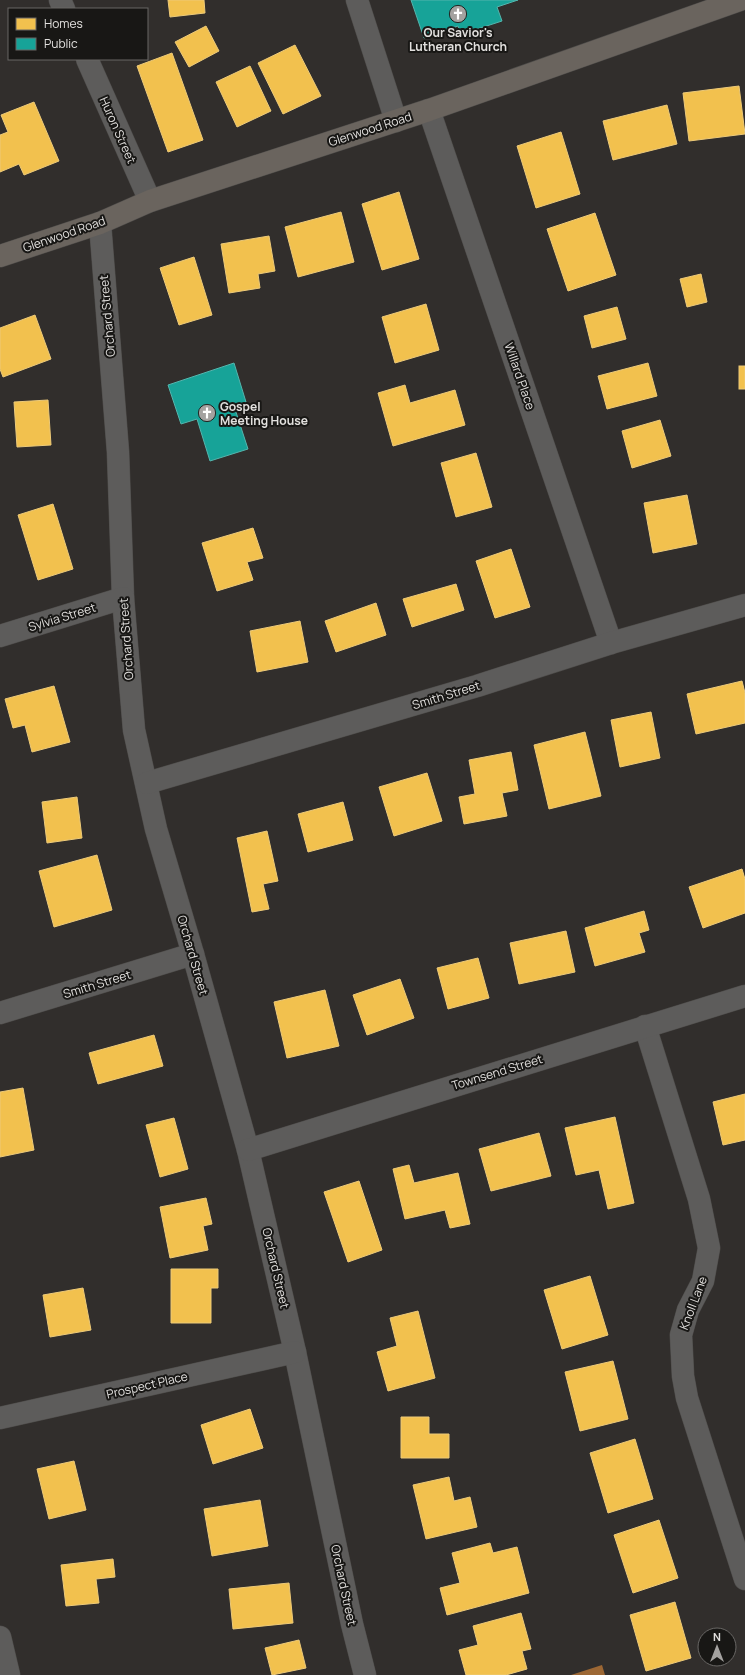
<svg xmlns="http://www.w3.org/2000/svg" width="745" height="1675" font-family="Manrope,sans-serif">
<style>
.water{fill:#9c6734}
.homes{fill:#f2c14e;stroke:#edca79}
.public{fill:#17a398;stroke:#54b5ad}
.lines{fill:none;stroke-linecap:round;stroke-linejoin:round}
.minor-casing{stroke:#4d4b49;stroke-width:23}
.major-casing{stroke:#4d4b49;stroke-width:23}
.minor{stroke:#5d5c5b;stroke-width:22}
.major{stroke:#6a645e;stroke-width:22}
.labels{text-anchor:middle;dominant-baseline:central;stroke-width:4;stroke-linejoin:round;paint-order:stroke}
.poi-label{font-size:12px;font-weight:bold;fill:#e2e0de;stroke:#181715}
.street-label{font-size:12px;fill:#e2e0de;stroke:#181715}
</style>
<rect width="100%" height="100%" fill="#312e2c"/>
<polygon class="water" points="602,1665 605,1675 571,1675"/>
<g class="homes">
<polygon points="168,0 204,0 205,13 170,17"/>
<polygon points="206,26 219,51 189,67 175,42"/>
<polygon points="295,45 321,96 283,114 258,63"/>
<polygon points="172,53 203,140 168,152 137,66"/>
<polygon points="250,66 271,111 237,127 216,82"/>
<polygon points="739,86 745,134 689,141 683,93"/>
<polygon points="34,102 59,161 24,175 19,164 0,172 0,135 8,132 1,115"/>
<polygon points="667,105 677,144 613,160 603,121"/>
<polygon points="561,132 580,194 536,208 517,146"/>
<polygon points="399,192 419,259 382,270 362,204"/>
<polygon points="341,212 354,262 298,277 285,227"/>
<polygon points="595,213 616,275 568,291 547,229"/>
<polygon points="269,236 275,271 258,274 260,288 229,293 221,244"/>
<polygon points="194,257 212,315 179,325 160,268"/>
<polygon points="701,274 707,302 687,307 680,279"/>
<polygon points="426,304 439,350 395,363 382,317"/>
<polygon points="617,307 626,339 592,348 584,316"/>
<polygon points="35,315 51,359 3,377 0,369 0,328"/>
<polygon points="648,363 657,396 607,409 598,376"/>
<rect x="739" y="366" width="6" height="23"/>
<polygon points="405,385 410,403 455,390 465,425 393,446 378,393"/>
<polygon points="48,400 51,445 17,447 14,402"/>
<polygon points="660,420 671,456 632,468 622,431"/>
<polygon points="476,453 492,507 456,517 441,463"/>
<polygon points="687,495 697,544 653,553 644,503"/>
<polygon points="53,504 73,569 38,580 18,515"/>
<polygon points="253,528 263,558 247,562 253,580 217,591 202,543"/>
<polygon points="511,549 530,607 495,618 476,561"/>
<polygon points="456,584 464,610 412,627 403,599"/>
<polygon points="376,603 386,635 336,652 325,621"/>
<polygon points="300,621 308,662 257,672 250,631"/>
<polygon points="742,681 745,693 745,723 696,734 687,694"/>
<polygon points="54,686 70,742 32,752 25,725 13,728 5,699"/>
<polygon points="651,712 660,758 620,767 611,720"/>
<polygon points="585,732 601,796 549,809 534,745"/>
<polygon points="511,752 518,790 502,793 507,816 464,824 459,797 475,794 469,760"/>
<polygon points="427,773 442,821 394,836 379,787"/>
<polygon points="77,797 82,838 47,843 42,802"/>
<polygon points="343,802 353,840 308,852 298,814"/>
<polygon points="267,831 278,881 263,884 269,909 252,912 237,838"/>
<polygon points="97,855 112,910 54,927 39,871"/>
<polygon points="742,869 745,879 745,913 703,928 689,887"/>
<polygon points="644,911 649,930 639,933 645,952 595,966 585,928"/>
<polygon points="566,931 575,972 519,984 510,943"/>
<polygon points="478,958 489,998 448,1009 437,968"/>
<polygon points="400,979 414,1018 367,1035 353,995"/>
<polygon points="325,990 339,1046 287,1058 274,1002"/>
<polygon points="154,1035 163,1066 98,1084 89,1053"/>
<polygon points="23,1088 34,1150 0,1157 0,1092"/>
<polygon points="745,1094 745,1140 723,1145 713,1102"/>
<polygon points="615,1117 634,1203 608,1209 599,1170 576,1175 565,1128"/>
<polygon points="174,1118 188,1169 160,1177 146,1125"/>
<polygon points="539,1133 551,1176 491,1191 479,1149"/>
<polygon points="409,1165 414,1183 458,1173 470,1224 450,1228 445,1210 405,1219 393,1169"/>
<polygon points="359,1181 382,1250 348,1262 324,1192"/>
<polygon points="206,1198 212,1224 203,1226 208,1250 170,1258 160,1207"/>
<polygon points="171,1269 218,1269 218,1288 211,1288 211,1323 171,1323"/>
<polygon points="590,1276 608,1335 562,1349 544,1290"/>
<polygon points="83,1288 91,1330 50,1337 43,1295"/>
<polygon points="418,1311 435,1378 388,1391 377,1352 397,1346 390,1318"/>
<polygon points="613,1361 628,1419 580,1431 565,1372"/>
<polygon points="250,1409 263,1448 213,1464 201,1425"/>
<polygon points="401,1417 429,1417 429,1434 449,1434 449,1458 401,1458"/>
<polygon points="635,1439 653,1499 608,1513 590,1453"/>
<polygon points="74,1461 86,1510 49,1519 37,1469"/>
<polygon points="449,1477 454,1501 470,1497 477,1527 426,1539 413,1485"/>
<polygon points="260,1500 268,1546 212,1556 204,1509"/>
<polygon points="659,1520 678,1578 633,1593 614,1535"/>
<polygon points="490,1543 493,1553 517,1547 529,1593 447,1615 440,1588 460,1583 452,1553"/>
<polygon points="113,1559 115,1577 96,1579 99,1603 66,1606 61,1565"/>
<polygon points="289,1583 293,1623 233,1629 229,1589"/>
<polygon points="675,1602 691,1658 646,1671 630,1615"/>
<polygon points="521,1613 531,1649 522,1651 527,1669 506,1675 466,1675 459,1650 478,1645 473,1626"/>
<polygon points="299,1640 306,1668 272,1675 265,1648"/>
</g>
<g class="public">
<polygon points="411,0 518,0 497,7 502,21 468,32 466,29 460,31 458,26 424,38"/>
<polygon points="234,363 246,402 234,406 248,449 210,461 197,419 181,424 168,385"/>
</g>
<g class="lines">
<defs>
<g id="minor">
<polyline points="60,0 64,9"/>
<polyline points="357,0 396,121"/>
<polyline points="87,59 150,201"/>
<polyline points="429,110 611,643"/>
<polyline points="100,223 118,452 123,598 134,730 156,829 193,954 248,1150 295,1352 352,1624 365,1675"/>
<polyline points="0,636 123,598"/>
<polyline points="147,783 477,686 611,643 745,605"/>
<polyline points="0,1013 193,954"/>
<polyline points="645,1026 699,1199 709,1248 703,1281 688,1310 681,1335 683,1376 687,1398 745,1579"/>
<polyline points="248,1150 745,996"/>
<polyline points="0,1418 295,1352"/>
<polyline points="0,1637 9,1675"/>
</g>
<polyline id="major" points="0,256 100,223 150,201 429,110 740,0"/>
</defs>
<use href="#minor" class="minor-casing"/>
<use href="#major" class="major-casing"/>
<use href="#minor" class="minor"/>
<use href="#major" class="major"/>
</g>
<defs>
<symbol id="church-disc" viewBox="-11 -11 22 22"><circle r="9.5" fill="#a4a2a0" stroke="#181715"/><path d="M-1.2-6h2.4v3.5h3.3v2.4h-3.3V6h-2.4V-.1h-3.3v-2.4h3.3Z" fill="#fff"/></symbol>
</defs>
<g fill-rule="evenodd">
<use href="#church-disc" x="448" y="4" width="20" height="20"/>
<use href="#church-disc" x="197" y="403" width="20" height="20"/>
</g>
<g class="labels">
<g class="poi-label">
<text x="458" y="32">Our Savior's<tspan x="458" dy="14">Lutheran Church</tspan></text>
<text x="220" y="406" text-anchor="start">Gospel<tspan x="220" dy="14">Meeting House</tspan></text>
</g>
<g class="street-label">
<text transform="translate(370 129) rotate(-18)">Glenwood Road</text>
<text transform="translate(118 130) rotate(66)">Huron Street</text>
<text transform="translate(64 234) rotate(-19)">Glenwood Road</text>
<text transform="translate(107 316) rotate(-95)">Orchard Street</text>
<text transform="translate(520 376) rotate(71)">Willard Place</text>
<text transform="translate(62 617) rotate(-17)">Sylvia Street</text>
<text transform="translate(126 639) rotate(-94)">Orchard Street</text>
<text transform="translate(446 695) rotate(-17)">Smith Street</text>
<text transform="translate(193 955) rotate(74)">Orchard Street</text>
<text transform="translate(97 984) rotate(-17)">Smith Street</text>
<text transform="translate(497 1072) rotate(-17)">Townsend Street</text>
<text transform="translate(276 1268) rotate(77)">Orchard Street</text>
<text transform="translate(693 1303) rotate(-69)">Knoll Lane</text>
<text transform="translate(147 1385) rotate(-13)">Prospect Place</text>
<text transform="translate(344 1585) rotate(78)">Orchard Street</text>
</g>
</g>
<rect x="8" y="8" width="140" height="52" fill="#181715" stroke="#696765"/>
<rect x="16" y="18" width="20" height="12" fill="#f2c14e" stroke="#696765"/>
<text x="44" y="28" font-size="12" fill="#e2e0de">Homes</text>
<rect x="16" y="38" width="20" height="12" fill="#17a398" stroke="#696765"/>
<text x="44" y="48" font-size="12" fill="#e2e0de">Public</text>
<g transform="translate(717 1647)"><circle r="19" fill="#181715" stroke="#696765"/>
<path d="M0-3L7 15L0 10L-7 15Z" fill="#a4a2a0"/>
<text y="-6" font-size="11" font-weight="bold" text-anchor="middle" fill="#e2e0de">N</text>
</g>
</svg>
